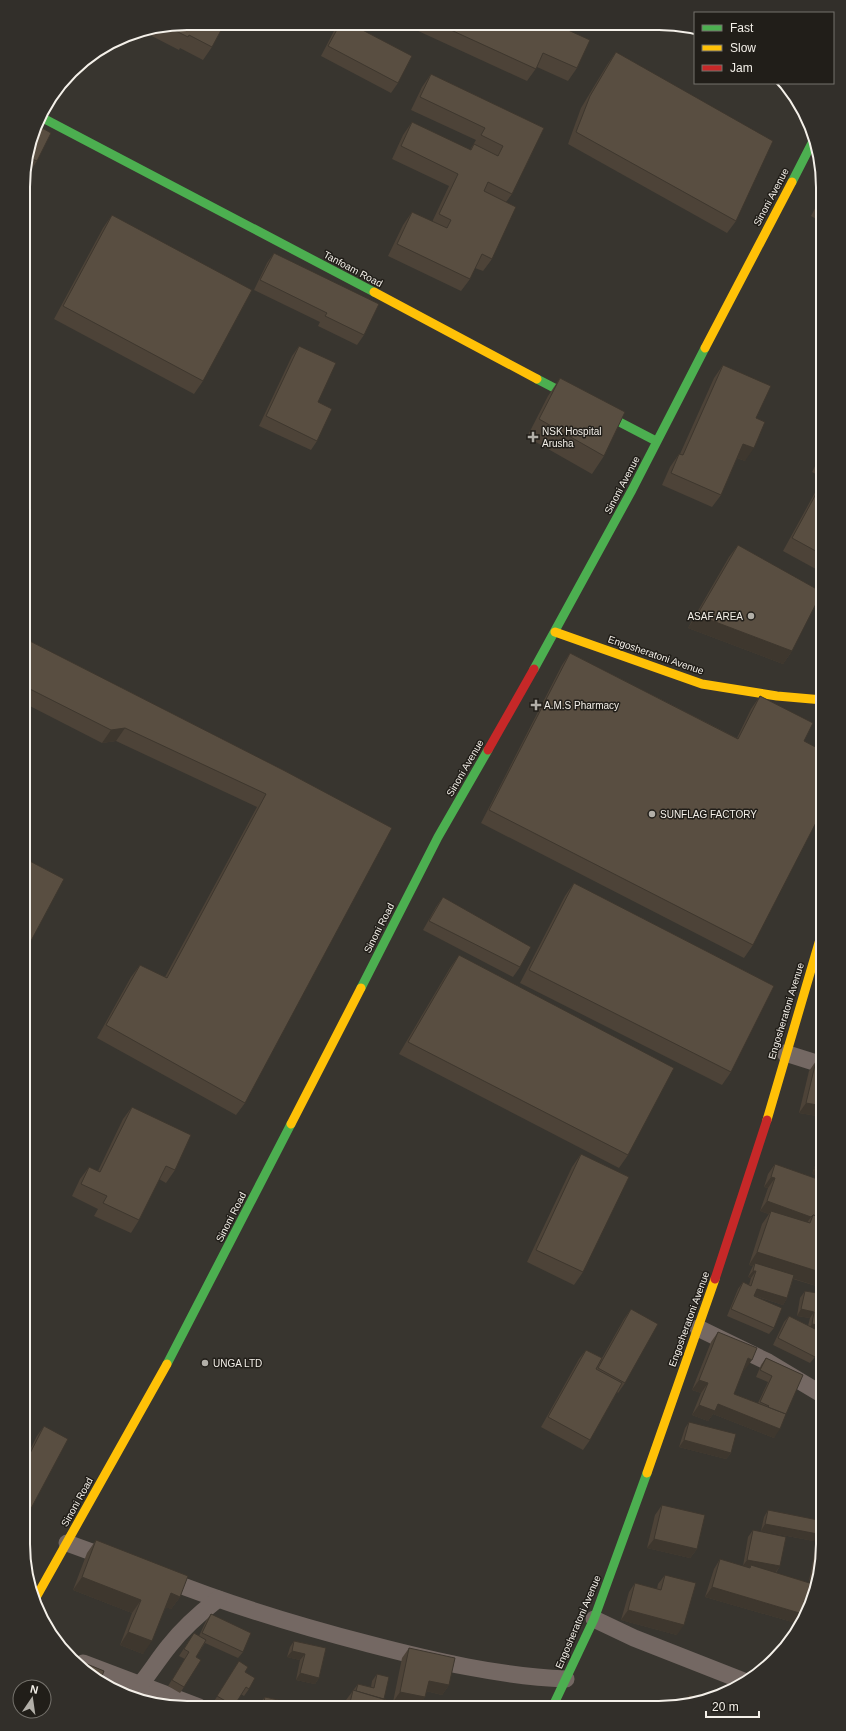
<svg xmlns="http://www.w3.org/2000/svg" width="846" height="1731" font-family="Helvetica,sans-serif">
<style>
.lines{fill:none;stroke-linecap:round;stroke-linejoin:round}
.street{stroke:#746863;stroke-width:17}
.fast{stroke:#4caf50;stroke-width:9}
.slow{stroke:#ffc107;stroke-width:9}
.jam{stroke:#c62828;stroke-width:9}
.wall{fill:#4d4338}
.shaded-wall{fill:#3e372e}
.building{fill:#594e41;stroke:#3e372e}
.poi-dot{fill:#b2afa8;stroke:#211e19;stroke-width:1.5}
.labels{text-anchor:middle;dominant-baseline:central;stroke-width:3;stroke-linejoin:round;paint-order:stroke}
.street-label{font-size:10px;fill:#f4f0e9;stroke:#211e19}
.poi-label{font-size:10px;fill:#f4f0e9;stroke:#211e19;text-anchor:start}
.rim{fill:none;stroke:#f4f0e9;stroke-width:2}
</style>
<rect width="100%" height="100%" fill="#38352f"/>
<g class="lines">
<g class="street">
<polyline points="785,1053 823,1065"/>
<polyline points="698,1328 768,1362 823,1395"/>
<polyline points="67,1543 111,1559"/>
<path d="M162,1578C230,1605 299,1626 369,1644C434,1661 499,1676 566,1679"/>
<polyline points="594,1619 634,1638 746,1682"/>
<polyline points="83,1663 199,1707"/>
<path d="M129,1697C145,1682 155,1663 169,1646C183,1628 200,1613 218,1599"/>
</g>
<g class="fast">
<polyline points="39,116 374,292"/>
<polyline points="792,182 815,137"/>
<polyline points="537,379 656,441"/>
<polyline points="534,669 632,490 705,348"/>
<polyline points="361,988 438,837 488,750"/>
<polyline points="167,1364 291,1124"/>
<polyline points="552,1708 594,1619 647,1473"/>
</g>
<g class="slow">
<polyline points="374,292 537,379"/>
<polyline points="705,348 792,182"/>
<polyline points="555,632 702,684 777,696 823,700"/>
<polyline points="767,1120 823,929"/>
<polyline points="291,1124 361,988"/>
<polyline points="647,1473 715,1279"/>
<polyline points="34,1601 167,1364"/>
</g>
<g class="jam">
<polyline points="488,750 534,669"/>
<polyline points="715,1279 767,1120"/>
</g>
</g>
<g class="wall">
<polygon points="187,23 212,47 203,60 180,48 179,50 144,32"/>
<polygon points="339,24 351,24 398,83 391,93 321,56 335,29"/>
<polygon points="403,24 557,25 577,68 568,81 537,67 527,81"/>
<polygon points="616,52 736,221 727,233 568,144 581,108 607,65"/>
<polygon points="431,74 544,128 512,194 506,202 492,259 483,271 475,268 470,279 461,291 388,256 403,225 412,212 432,222 449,186 392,159 403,135 412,122 470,150 476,140 411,110 422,87"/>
<polygon points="37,125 37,161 28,174 24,172 24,166"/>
<polygon points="823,193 823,223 811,216"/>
<polygon points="112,215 203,381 194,394 54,319 103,228"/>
<polygon points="274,253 364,335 357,345 318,326 320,322 254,290 267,263"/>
<polygon points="299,346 318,402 317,441 311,450 259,426 292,356"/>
<polygon points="723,365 756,418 745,461 737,458 721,495 712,507 662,485 670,467 679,454 680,454 714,378"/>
<polygon points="560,378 604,456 592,474 527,437 548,396"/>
<polygon points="823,451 823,573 783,551 823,478 812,472"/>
<polygon points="738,545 792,651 783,664 688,628 729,557"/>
<polygon points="24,638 285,771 245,1103 236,1115 97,1038 131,977 140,965 165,977 257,807 116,741 102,743 24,703"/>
<polygon points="570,653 737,738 751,709 760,696 804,741 753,945 744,958 481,823 562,665"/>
<polygon points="574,883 731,1072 722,1085 520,983 565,896"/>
<polygon points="443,897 520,967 513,977 423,930 436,907"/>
<polygon points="459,955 628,1155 619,1168 399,1054 450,968"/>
<polygon points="816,1061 823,1117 799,1113 809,1071"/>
<polygon points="132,1107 175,1170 166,1183 159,1179 139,1220 131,1233 94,1216 98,1209 72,1196 80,1179 89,1167 98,1171 123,1119"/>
<polygon points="581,1154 583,1272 574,1285 527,1262 572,1167"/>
<polygon points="818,1159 823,1161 823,1177 812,1174 816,1163"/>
<polygon points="775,1164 823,1181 823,1288 793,1279 787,1298 783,1305 755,1296 774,1328 769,1334 727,1316 738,1289 743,1282 749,1285 751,1278 748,1277 751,1270 753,1266 749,1265 762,1224 769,1214 760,1211 768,1188 764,1187 768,1174"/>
<polygon points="805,1291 823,1294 815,1357 810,1363 773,1345 784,1322 789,1316 808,1326 810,1318 797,1316 800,1298"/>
<polygon points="631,1309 625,1383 618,1393 617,1392 590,1440 583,1450 541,1427 579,1359 586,1350 602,1358 624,1319"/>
<polygon points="718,1332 745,1370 743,1369 734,1394 758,1403 768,1382 756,1377 761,1365 766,1358 803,1375 774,1438 713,1414 708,1421 692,1415 701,1393 692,1390 711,1342"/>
<polygon points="689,1422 731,1453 726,1459 679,1447 685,1428"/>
<polygon points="44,1426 27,1516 23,1522 23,1464 37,1436"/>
<polygon points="823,1453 823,1468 819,1468 820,1457"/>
<polygon points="662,1505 697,1549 690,1558 647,1548 655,1515"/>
<polygon points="768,1510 819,1542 761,1531 764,1517"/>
<polygon points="753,1530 780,1566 776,1573 813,1584 814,1582 809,1581 815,1550 819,1543 823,1555 811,1606 799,1624 705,1597 714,1569 720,1559 743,1566 748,1537"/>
<polygon points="96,1540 180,1597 171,1609 166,1607 143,1654 120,1645 132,1613 73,1590 87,1553"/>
<polygon points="665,1575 677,1635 621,1620 629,1592 635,1583 657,1589 658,1584"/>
<polygon points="211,1614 243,1652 238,1658 205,1643 196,1657 184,1687 180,1693 168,1686 185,1659 179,1656 194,1633 199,1636 206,1621"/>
<polygon points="294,1641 326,1648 319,1678 315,1684 296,1680 300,1660 287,1657 290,1647"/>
<polygon points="409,1648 449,1685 442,1695 426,1691 425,1697 418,1707 393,1702 402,1658"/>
<polygon points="239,1661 245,1672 249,1689 244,1696 241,1694 234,1707 219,1707 213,1703"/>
<polygon points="377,1674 384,1699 405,1707 345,1707 346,1700 358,1684 371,1687 372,1681"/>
<polygon points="689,1695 705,1700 682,1704"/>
<polygon points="265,1697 309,1707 260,1707 260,1703"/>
</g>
<g class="shaded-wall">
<polygon points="743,444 754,448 745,461 735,457"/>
<polygon points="697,615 792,651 783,664 688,628"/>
<polygon points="125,728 116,741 102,743 111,730"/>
<polygon points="806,1103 823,1106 823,1117 799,1113"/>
<polygon points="814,1170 823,1173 823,1177 812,1174"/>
<polygon points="771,1177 775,1178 768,1188 764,1187"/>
<polygon points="767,1201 811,1217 804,1227 771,1211 769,1214 760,1211"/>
<polygon points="757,1252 823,1273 823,1288 754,1266 755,1263 753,1266 749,1265"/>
<polygon points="753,1271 756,1271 751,1278 748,1277"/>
<polygon points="757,1289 787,1298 783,1305 753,1295"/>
<polygon points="801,1309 814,1312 810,1318 797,1316"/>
<polygon points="812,1324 823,1326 823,1333 808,1330"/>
<polygon points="748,1358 752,1360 745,1370 741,1368"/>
<polygon points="699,1380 708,1383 701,1393 692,1390"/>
<polygon points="718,1404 780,1429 774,1438 713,1414 708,1421 692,1415 699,1405"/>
<polygon points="684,1440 731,1453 726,1459 679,1447"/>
<polygon points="821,1465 823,1465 823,1468 819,1468"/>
<polygon points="765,1524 823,1535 823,1537 819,1542 761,1531"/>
<polygon points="654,1539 697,1549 690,1558 647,1548"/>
<polygon points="747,1560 780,1566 775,1573 751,1565 749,1568 742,1567"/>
<polygon points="813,1574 818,1575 817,1578 814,1582 809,1581"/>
<polygon points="82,1577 141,1600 132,1613 73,1590"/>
<polygon points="712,1587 806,1615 799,1624 705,1597"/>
<polygon points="171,1593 180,1597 171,1609 162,1606"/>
<polygon points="809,1602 811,1603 811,1606 807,1613"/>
<polygon points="628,1610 684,1625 677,1635 621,1620"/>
<polygon points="128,1632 152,1641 143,1654 120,1645"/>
<polygon points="292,1651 305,1654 300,1660 287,1657"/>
<polygon points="300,1673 319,1678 315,1684 296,1680"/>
<polygon points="429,1681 449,1685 442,1695 422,1690"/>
<polygon points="400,1692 425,1697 418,1707 393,1702"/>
</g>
<g class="building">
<polygon points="187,23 225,23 212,47 189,35 188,37 168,27"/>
<polygon points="340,24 351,24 412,56 398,83 328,46"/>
<polygon points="440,25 557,25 590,40 577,68 543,53 536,69"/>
<polygon points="616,52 773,141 736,221 576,132 590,96"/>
<polygon points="431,74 544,128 512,194 488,182 484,191 516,207 492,259 482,254 470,279 397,244 412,212 447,228 451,220 439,214 458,174 401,146 412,122 471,150 474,144 498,156 503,146 481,135 485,128 420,97"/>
<polygon points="37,125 51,133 37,161 30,158 24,170 24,166"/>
<polygon points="823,197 823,205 820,203"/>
<polygon points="112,215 252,290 203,381 63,306"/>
<polygon points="274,253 379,304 364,335 325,316 327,313 260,280"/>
<polygon points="299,346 336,363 318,402 332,409 317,441 266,416"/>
<polygon points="723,365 771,386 756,418 765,422 754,448 743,444 721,495 671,473 679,454 683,455"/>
<polygon points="560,378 625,412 604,456 539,419"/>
<polygon points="823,455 823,460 821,459"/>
<polygon points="823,481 823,555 792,538"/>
<polygon points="738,545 822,592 792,651 697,615"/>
<polygon points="24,638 285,771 392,828 245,1103 106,1025 140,965 167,978 266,794 125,728 111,730 24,686"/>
<polygon points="570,653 738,739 760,696 813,723 804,741 823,751 823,809 753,945 489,810"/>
<polygon points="24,858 64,879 24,954"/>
<polygon points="574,883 774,986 731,1072 529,970"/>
<polygon points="443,897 531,947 520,967 429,921"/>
<polygon points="459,955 674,1068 628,1155 408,1042"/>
<polygon points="816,1061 823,1062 823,1106 806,1103"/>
<polygon points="132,1107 191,1135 175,1170 166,1166 139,1220 103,1203 107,1196 81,1184 89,1167 100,1172"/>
<polygon points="581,1154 629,1177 583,1272 536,1250"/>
<polygon points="818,1159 823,1161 823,1173 814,1170"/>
<polygon points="775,1164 823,1181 823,1218 813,1215 811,1217 767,1201 775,1178 771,1177"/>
<polygon points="771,1211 810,1223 813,1215 823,1218 823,1273 757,1252"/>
<polygon points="755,1263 794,1275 787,1298 757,1289 754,1296 782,1308 774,1328 731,1309 743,1282 751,1286 756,1271 753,1271"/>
<polygon points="805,1291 823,1294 823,1326 812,1324 814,1312 801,1309"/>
<polygon points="631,1309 658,1324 625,1383 598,1368"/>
<polygon points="789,1316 823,1333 823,1341 815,1357 778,1338"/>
<polygon points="718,1332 757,1348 752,1360 748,1358 734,1394 786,1414 780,1429 718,1404 715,1411 699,1405 708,1383 699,1380"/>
<polygon points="586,1350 602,1358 596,1369 622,1383 590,1440 548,1417"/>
<polygon points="766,1358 803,1375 786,1414 768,1407 769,1406 760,1402 772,1376 760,1370"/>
<polygon points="689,1422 736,1434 731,1453 684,1440"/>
<polygon points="44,1426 68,1439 27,1516 23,1514 23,1467"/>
<polygon points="822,1453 823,1453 823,1465 821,1465"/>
<polygon points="662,1505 705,1515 697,1549 654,1539"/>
<polygon points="768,1510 823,1521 823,1535 765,1524"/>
<polygon points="753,1530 786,1537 780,1566 747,1560"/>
<polygon points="96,1540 188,1576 180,1597 171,1593 152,1641 128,1632 141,1600 82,1577"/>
<polygon points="819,1543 823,1544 823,1555 818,1575 813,1574"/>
<polygon points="720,1559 750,1568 751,1565 816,1585 811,1603 809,1602 806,1615 712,1587"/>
<polygon points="665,1575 696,1583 684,1625 628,1610 635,1583 661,1590"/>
<polygon points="211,1614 251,1633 243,1652 202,1633"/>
<polygon points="194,1633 206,1640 196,1657 201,1660 184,1687 172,1680 189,1652 184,1649"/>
<polygon points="294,1641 326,1648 319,1678 300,1673 305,1654 292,1651"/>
<polygon points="409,1648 455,1658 449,1685 429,1681 425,1697 400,1692"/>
<polygon points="70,1657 104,1671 100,1681 79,1667"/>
<polygon points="239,1661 248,1667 245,1672 255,1678 249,1689 246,1687 234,1706 217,1696"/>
<polygon points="377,1674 389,1677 384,1699 356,1691 358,1684 374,1688"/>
<polygon points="353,1690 406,1706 405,1707 349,1707"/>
<polygon points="689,1695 705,1700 686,1704"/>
<polygon points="265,1697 309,1707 263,1707"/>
</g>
<g class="poi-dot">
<path d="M531 431h4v4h4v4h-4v4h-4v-4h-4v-4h4z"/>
<circle cx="751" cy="616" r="4"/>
<path d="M534 699h4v4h4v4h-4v4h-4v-4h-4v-4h4z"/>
<circle cx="652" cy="814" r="4"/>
<circle cx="205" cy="1363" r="4"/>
</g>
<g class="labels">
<g class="street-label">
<text transform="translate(771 197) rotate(-62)">Sinoni Avenue</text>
<text transform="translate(353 269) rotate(28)">Tanfoam Road</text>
<text transform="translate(622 485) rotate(-62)">Sinoni Avenue</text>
<text transform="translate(656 655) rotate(19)">Engosheratoni Avenue</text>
<text transform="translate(465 768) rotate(-60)">Sinoni Avenue</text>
<text transform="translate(379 928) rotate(-63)">Sinoni Road</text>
<text transform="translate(786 1011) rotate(-73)">Engosheratoni Avenue</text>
<text transform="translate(231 1217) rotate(-63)">Sinoni Road</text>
<text transform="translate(689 1319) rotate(-70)">Engosheratoni Avenue</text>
<text transform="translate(77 1502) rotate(-61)">Sinoni Road</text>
<text transform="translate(578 1622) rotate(-67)">Engosheratoni Avenue</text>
</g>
<g class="poi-label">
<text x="542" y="431">NSK Hospital<tspan x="542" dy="12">Arusha</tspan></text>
<text x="743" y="616" text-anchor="end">ASAF AREA</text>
<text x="544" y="705">A.M.S Pharmacy</text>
<text x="660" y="814">SUNFLAG FACTORY</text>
<text x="213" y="1363">UNGA LTD</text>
</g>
</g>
<path d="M0 0H846V1731H0ZM187 30H659A157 157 0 0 1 816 187V1544A157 157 0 0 1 659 1701H187A157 157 0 0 1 30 1544V187A157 157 0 0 1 187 30Z" fill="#322f2a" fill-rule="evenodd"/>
<path class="rim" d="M187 30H659A157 157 0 0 1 816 187V1544A157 157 0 0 1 659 1701H187A157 157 0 0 1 30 1544V187A157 157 0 0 1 187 30Z"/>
<rect x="694" y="12" width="140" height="72" fill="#211e19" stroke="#75726c"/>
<rect x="702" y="25" width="20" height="6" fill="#4caf50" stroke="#75726c"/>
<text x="730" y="32" font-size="12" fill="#f4f0e9">Fast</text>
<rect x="702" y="45" width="20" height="6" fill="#ffc107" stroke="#75726c"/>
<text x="730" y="52" font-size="12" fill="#f4f0e9">Slow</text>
<rect x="702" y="65" width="20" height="6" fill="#c62828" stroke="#75726c"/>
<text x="730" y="72" font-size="12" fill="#f4f0e9">Jam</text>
<g transform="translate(32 1699) rotate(13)"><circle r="19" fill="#211e19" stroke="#75726c"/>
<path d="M0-3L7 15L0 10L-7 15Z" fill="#b2afa8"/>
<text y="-6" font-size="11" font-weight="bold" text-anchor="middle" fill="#f4f0e9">N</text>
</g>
<path d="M706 1711v6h53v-6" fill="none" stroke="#f4f0e9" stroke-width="2"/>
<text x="712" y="1711" font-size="12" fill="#f4f0e9" stroke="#211e19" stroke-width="3" paint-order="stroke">20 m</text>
</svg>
